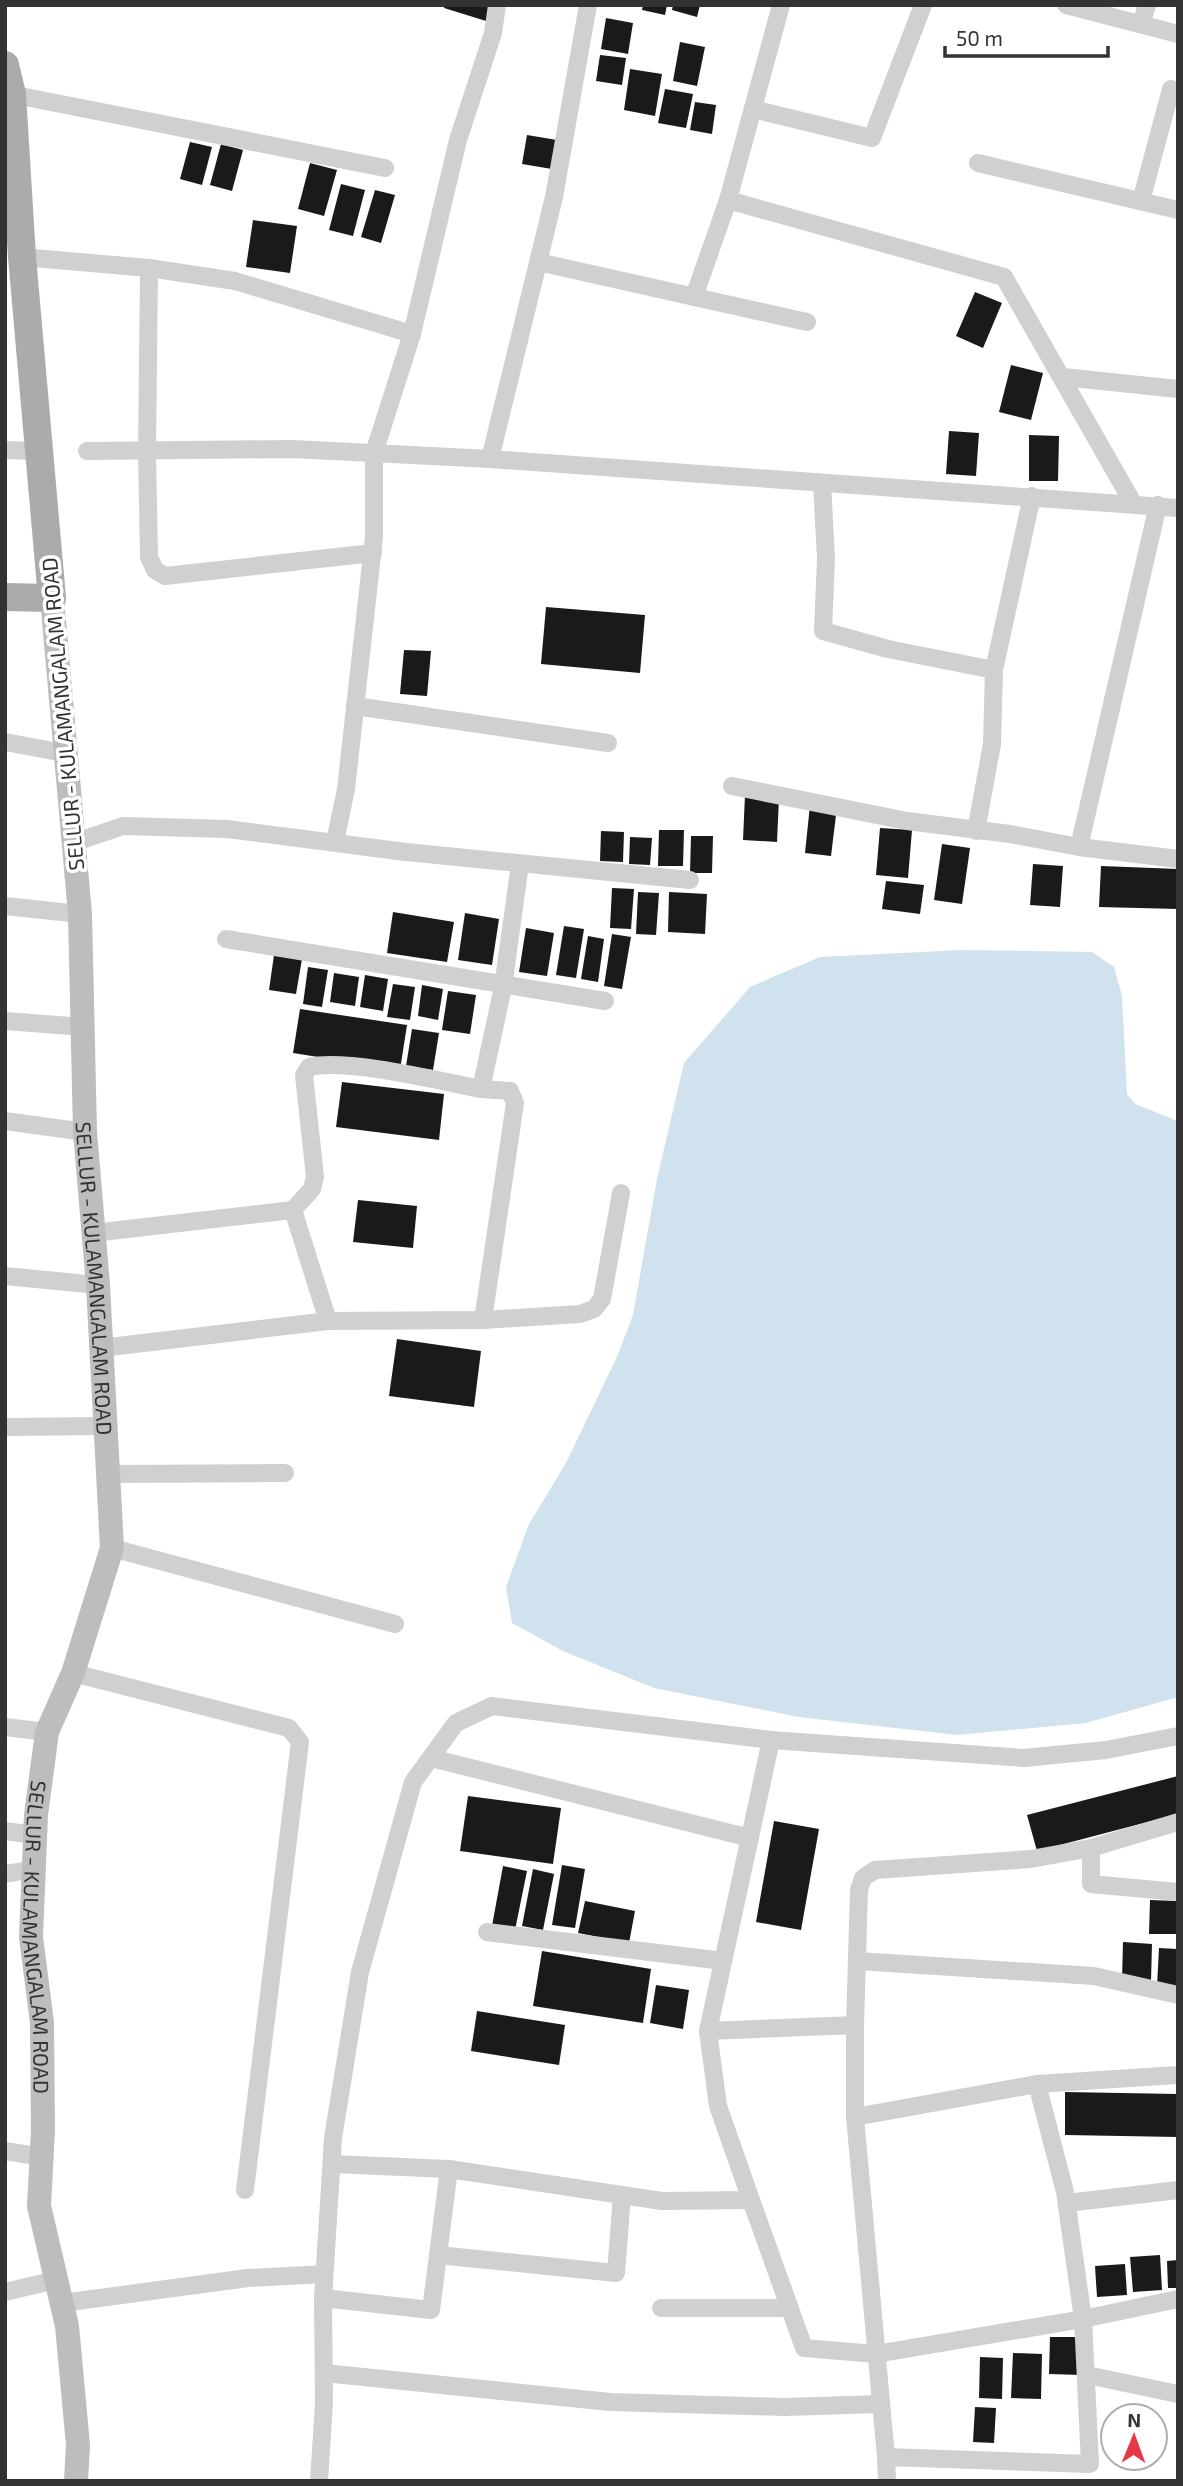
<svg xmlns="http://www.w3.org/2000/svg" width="1183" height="2486" font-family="'Exo 2',sans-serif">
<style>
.water{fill:#cfe2ee}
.building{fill:#1a1a1a}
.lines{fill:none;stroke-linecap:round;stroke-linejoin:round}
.minor{stroke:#d0d0d0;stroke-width:18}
.secondary{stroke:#bdbdbd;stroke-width:24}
.primary{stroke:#ababab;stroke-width:28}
.labels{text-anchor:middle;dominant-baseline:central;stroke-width:7;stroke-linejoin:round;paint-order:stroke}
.street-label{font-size:21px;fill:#333;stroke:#fff}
</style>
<rect width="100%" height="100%" fill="#fff"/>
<polygon class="water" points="962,950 1092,952 1114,967 1122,996 1127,1094 1135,1104 1178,1121 1178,1697 1086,1723 957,1735 799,1717 654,1688 563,1651 512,1623 506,1587 529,1524 566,1463 617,1357 633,1315 657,1179 684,1063 750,987 820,957"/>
<g class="building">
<polygon points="445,5 506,5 499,25 444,8"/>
<polygon points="643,5 667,5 665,15 642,10"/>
<polygon points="673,5 700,5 697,17 672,10"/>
<polygon points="606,18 633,23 628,54 601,49"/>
<polygon points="680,42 705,47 697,86 673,81"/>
<polygon points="600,55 626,58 622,85 596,81"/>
<polygon points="630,69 662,74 655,116 624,110"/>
<polygon points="665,89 693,94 686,128 658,123"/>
<polygon points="695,102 716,105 712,134 690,130"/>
<polygon points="527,135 557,140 552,169 522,164"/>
<polygon points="190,142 212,147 202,185 180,179"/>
<polygon points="221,144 243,150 232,191 210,185"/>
<polygon points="310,163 337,170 324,216 298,209"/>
<polygon points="341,184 365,190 353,236 329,230"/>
<polygon points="375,190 395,195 381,243 361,237"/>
<polygon points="253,220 297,226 290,273 246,267"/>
<polygon points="975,292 1002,303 983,348 956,336"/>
<polygon points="1011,365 1043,373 1031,420 999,412"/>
<polygon points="949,431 979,433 976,476 946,474"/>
<polygon points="1029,435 1059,436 1058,481 1029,481"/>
<polygon points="546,607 645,615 640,673 541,664"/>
<polygon points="404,650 431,651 427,696 400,694"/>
<polygon points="745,795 779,797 777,842 743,840"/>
<polygon points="810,805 837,807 831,856 805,853"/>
<polygon points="880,828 912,830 908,878 876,875"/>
<polygon points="659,830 684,830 683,866 658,866"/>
<polygon points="601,831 624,832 623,862 600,861"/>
<polygon points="691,836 713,836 712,873 690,873"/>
<polygon points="630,837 652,838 650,865 629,864"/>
<polygon points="942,844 970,848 962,904 934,900"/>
<polygon points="1033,864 1063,866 1060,907 1030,905"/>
<polygon points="1101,866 1178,869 1178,909 1099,907"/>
<polygon points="886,881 924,885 920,914 882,909"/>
<polygon points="612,888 634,889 631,929 610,928"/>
<polygon points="638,892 659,893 656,935 636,934"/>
<polygon points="669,892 707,894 705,934 668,932"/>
<polygon points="393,912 454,922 447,962 387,953"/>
<polygon points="465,913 499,919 492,965 458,960"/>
<polygon points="564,926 584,929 576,978 556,975"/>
<polygon points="526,928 554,933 547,976 519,972"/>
<polygon points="612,934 631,937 622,989 604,986"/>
<polygon points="588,936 604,939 598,982 581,979"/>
<polygon points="274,955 302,959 296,994 269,990"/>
<polygon points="308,967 328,970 322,1007 303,1004"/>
<polygon points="334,973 359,977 355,1006 330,1002"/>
<polygon points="365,975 388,979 383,1011 360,1007"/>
<polygon points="393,984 415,987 410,1020 387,1017"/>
<polygon points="422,985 443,989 438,1020 418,1016"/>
<polygon points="448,991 476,995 470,1034 442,1030"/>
<polygon points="300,1009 407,1025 400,1070 293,1053"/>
<polygon points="412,1029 439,1033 433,1070 406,1066"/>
<polygon points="342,1082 444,1094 439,1140 336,1127"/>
<polygon points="358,1200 417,1206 413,1248 353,1242"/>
<polygon points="397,1339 481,1351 474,1407 389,1396"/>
<polygon points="1178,1776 1178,1814 1037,1851 1027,1815"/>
<polygon points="468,1796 561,1808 553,1864 460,1851"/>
<polygon points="774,1821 819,1829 801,1930 756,1922"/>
<polygon points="562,1865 585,1869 575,1928 552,1925"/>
<polygon points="503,1866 527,1871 515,1930 492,1926"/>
<polygon points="533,1869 554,1874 543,1930 522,1926"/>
<polygon points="1150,1900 1177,1901 1177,1934 1149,1934"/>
<polygon points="585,1901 635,1911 629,1943 578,1933"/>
<polygon points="1123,1942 1152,1944 1151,1981 1122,1980"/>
<polygon points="1159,1948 1178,1949 1178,1987 1157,1986"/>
<polygon points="542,1951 651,1969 643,2023 533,2006"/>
<polygon points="656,1985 689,1990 683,2029 650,2023"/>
<polygon points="477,2011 565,2025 559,2065 471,2051"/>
<polygon points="1065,2092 1178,2094 1178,2137 1065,2135"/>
<polygon points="1160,2255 1162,2290 1133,2292 1130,2257"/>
<polygon points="1178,2260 1178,2288 1168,2288 1167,2261"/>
<polygon points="1125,2264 1127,2295 1097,2297 1095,2266"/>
<polygon points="1050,2337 1082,2337 1081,2375 1049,2374"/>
<polygon points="1013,2353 1042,2354 1041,2399 1011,2398"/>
<polygon points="980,2357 1003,2358 1002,2399 979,2398"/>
<polygon points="975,2407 996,2408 994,2443 973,2442"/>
</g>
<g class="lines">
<g class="minor">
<polyline points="781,5 728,200 1004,277 1133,503"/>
<polyline points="1066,5 1178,34"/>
<polyline points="1141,24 1147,5"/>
<polyline points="5,93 385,168"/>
<polyline points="753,109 872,138 923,5"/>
<polyline points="978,163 1178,210"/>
<polyline points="1141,201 1171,89"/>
<polyline points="22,257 149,268 235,281 412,334"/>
<polyline points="538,262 807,322"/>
<polyline points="149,268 147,453 149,557 155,570 165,576 373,553"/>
<polyline points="694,297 728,200"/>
<polyline points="1063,377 1178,389"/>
<polyline points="5,450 39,451"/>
<polyline points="87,451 293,449 490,459 1178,508"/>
<polyline points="490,459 554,197 588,5"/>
<polyline points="822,483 826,559 823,631 888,649 994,670 992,744 976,831"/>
<polyline points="1158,505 1079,847 1178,859"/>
<polyline points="994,670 1032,496"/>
<polyline points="355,706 608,743"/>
<polyline points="5,742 64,753"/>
<polyline points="732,786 907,821 1010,834 1079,847"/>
<polyline points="335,842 346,789 374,537 374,453 412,334 458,140 493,33 497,5"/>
<polyline points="73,843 123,826 227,829 406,852 690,880"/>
<polyline points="5,906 80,914"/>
<path d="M226,939C353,959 479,981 605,1001"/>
<polyline points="5,1021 84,1027"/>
<polyline points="481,1089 510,1091 515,1103 483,1320"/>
<polyline points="5,1121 85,1132"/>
<path d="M293,1210L312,1189L315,1177L304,1075L309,1067C346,1058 440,1081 481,1089L503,987L520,864"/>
<polyline points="93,1233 293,1210 328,1321"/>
<polyline points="5,1276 98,1285"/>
<polyline points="101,1348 328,1321 483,1320 580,1314 594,1309 602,1299 621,1193"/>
<polyline points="5,1427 105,1426"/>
<polyline points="108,1474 285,1473"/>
<polyline points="112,1548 395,1624"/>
<polyline points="73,1673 289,1728 300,1742 245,2190"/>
<polyline points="5,1727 47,1732"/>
<polyline points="771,1740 1024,1758 1106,1750 1178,1736"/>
<polyline points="431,1758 750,1838"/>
<polyline points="5,1831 35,1835"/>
<polyline points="1091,1848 1091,1884 1178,1892"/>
<polyline points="5,1874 34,1869"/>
<polyline points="487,1932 723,1961"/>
<polyline points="857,1961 1094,1976 1178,1995"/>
<polyline points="855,2025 859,1890 863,1878 875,1870 1031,1859 1091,1848 1178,1822"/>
<polyline points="855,2117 1037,2084 1178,2075"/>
<polyline points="5,2151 42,2157"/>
<polyline points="332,2164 449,2169"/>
<polyline points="751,2200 804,2348 876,2354 1083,2319 1065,2192 1037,2084"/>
<polyline points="1067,2203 1178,2190"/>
<polyline points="438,2255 616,2273 622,2195"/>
<polyline points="5,2292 56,2280"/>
<polyline points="323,2298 333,2138 360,1972 413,1782 456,1723 492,1706 771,1740 708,2031"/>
<polyline points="62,2303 248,2278 324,2274"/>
<polyline points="661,2308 789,2308"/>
<polyline points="324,2373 610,2402 785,2407 881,2404"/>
<polyline points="1087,2375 1178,2394"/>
<polyline points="319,2481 324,2402 323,2298 431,2310 449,2169 662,2201 751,2200 718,2106 708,2031 855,2025 855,2117 886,2457"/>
<polyline points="887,2481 886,2457 1090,2464 1083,2319 1178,2299"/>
</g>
<path class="secondary" id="s1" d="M52,598L80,914L85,1132L98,1285L112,1548L73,1673L47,1732L36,1815L31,1937L42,2023L43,2130L39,2206L67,2326L78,2445L76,2481"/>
<polyline class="primary" points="5,65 12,94 22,257 52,598 5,597"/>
</g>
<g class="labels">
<g class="street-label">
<text transform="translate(62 714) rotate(-95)">SELLUR - KULAMANGALAM ROAD</text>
<text stroke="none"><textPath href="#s1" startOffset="682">SELLUR - KULAMANGALAM ROAD</textPath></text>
<text stroke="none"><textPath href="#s1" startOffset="1354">SELLUR - KULAMANGALAM ROAD</textPath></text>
</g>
</g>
<rect width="1183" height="2486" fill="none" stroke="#333333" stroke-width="14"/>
<g transform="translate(1134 2437) rotate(1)"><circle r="33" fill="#ffffff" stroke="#adadad" stroke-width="2"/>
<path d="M0-5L12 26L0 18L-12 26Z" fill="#e63946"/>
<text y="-10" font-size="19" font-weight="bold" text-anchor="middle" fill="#333333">N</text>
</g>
<path d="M945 46v10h163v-10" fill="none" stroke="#333333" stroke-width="3.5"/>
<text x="956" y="46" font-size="21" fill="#333333" stroke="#ffffff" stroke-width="5" paint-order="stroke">50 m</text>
</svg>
